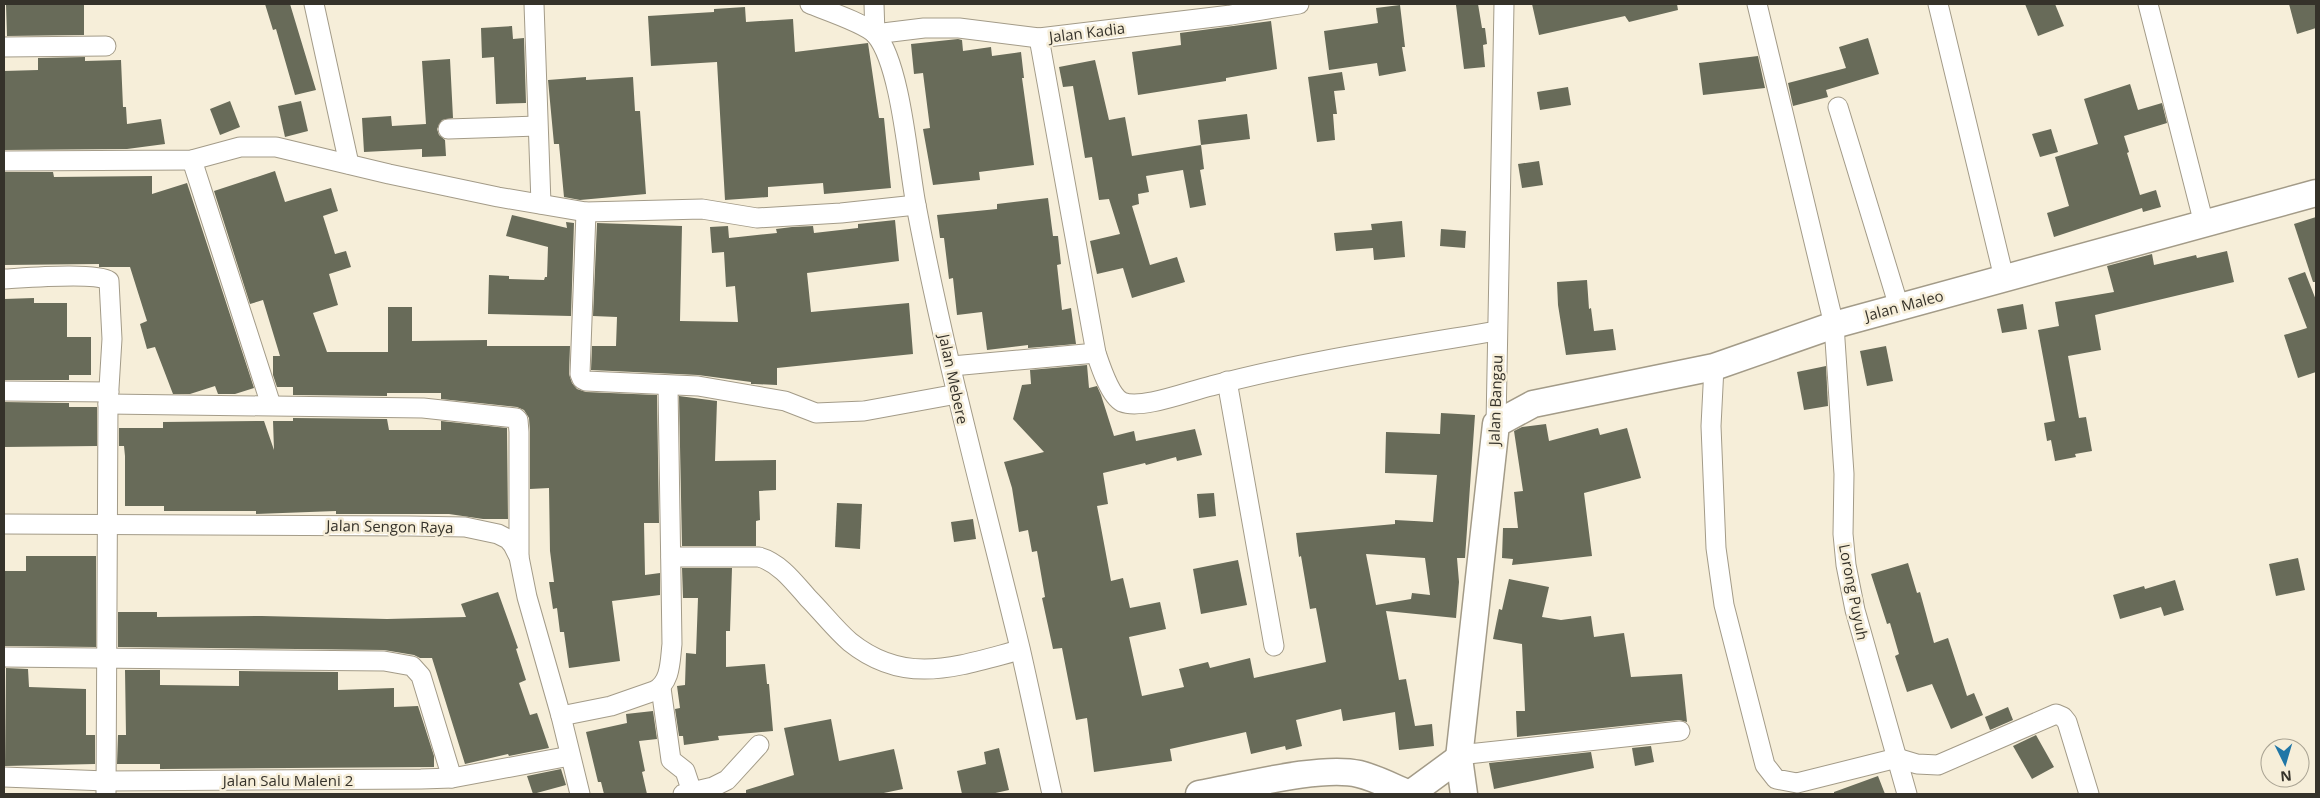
<svg xmlns="http://www.w3.org/2000/svg" width="2320" height="798" font-family="'Open Sans',sans-serif">
<style>
.building{fill:#686b59;fill-rule:evenodd}
.lines{fill:none;stroke-linecap:round;stroke-linejoin:round}
.street-casing{stroke:#a39b88;stroke-width:21}
.secondary-casing{stroke:#a39b88;stroke-width:29}
.street{stroke:#fff;stroke-width:19}
.secondary{stroke:#fff;stroke-width:26}
.labels{text-anchor:middle;dominant-baseline:central;stroke-width:5;stroke-linejoin:round;paint-order:stroke}
.street-label{font-size:15px;fill:#35322a;stroke:#f6eed9}
</style>
<rect width="100%" height="100%" fill="#f6eed9"/>
<g class="building">
<polygon points="84,4 84,35 7,36 6,5"/>
<polygon points="265,4 290,4 316,90 295,95 276,29 273,30"/>
<polygon points="1478,4 1482,28 1485,28 1487,44 1483,45 1485,67 1464,69 1456,5"/>
<polygon points="1532,4 1677,4 1678,10 1629,22 1625,16 1539,35"/>
<polygon points="2025,4 2055,4 2064,26 2038,36"/>
<polygon points="2289,4 2316,4 2316,28 2297,34"/>
<polygon points="1400,5 1405,47 1402,47 1406,71 1379,76 1377,63 1329,70 1324,31 1378,23 1376,8"/>
<polygon points="745,7 746,22 793,19 795,52 868,43 879,118 884,118 891,188 824,194 823,183 768,187 768,197 725,200 717,62 651,66 648,16 714,12 714,9"/>
<polygon points="1271,21 1277,69 1226,78 1226,81 1138,95 1132,52 1181,45 1180,33"/>
<polygon points="512,26 513,39 524,38 526,103 496,104 494,57 482,58 481,28"/>
<polygon points="1868,38 1879,74 1826,90 1828,97 1793,106 1788,83 1846,68 1839,47"/>
<polygon points="958,39 962,40 963,51 991,47 992,56 1021,52 1024,78 1022,78 1034,165 979,172 980,180 933,185 923,129 930,128 923,73 914,74 911,44"/>
<polygon points="1758,56 1765,88 1703,95 1699,63"/>
<polygon points="85,57 85,61 121,60 123,107 126,107 127,124 161,119 165,144 127,149 4,150 4,71 38,70 38,58"/>
<polygon points="450,59 453,118 442,120 437,129 439,135 445,140 446,156 422,157 422,149 364,152 362,118 391,116 392,126 426,124 422,61"/>
<polygon points="1095,60 1109,120 1125,117 1132,156 1201,145 1204,169 1200,170 1206,205 1190,208 1183,170 1146,176 1149,192 1138,194 1139,204 1132,206 1150,265 1177,257 1185,282 1132,298 1123,268 1097,274 1090,241 1120,234 1109,199 1099,200 1092,157 1085,158 1073,86 1063,87 1059,67"/>
<polygon points="1342,72 1345,90 1334,91 1337,114 1333,114 1335,140 1317,142 1308,77"/>
<polygon points="586,77 586,80 633,77 635,111 640,111 646,194 580,200 564,197 559,144 554,144 548,80"/>
<polygon points="2130,84 2138,110 2162,103 2167,123 2124,136 2129,152 2127,153 2140,195 2156,190 2161,207 2143,212 2142,208 2054,237 2047,213 2069,206 2055,157 2098,144 2084,99"/>
<polygon points="1568,87 1571,105 1540,110 1537,92"/>
<polygon points="230,101 240,127 220,135 210,109"/>
<polygon points="301,101 308,131 285,137 278,106"/>
<polygon points="1247,114 1250,139 1201,145 1198,120"/>
<polygon points="2051,129 2058,152 2040,157 2032,134"/>
<polygon points="1539,161 1543,185 1522,188 1518,164"/>
<polygon points="275,171 285,202 331,188 338,211 323,216 335,254 346,251 351,267 329,274 338,305 313,313 327,352 388,352 388,307 412,307 412,341 487,340 487,346 570,346 569,374 572,383 577,389 586,392 657,395 659,523 644,523 645,575 660,573 660,595 612,601 620,661 569,668 564,632 560,632 557,608 553,609 549,582 554,582 550,551 549,488 530,489 530,431 529,418 524,410 517,407 441,399 441,393 387,393 387,396 293,395 293,387 277,387 273,375 273,356 280,356 263,300 250,304 214,191"/>
<polygon points="4,172 53,172 54,177 152,176 152,194 187,183 254,388 235,394 218,394 215,386 190,394 173,394 155,347 147,349 140,324 147,321 130,267 99,267 99,264 4,265"/>
<polygon points="1048,198 1053,236 1058,236 1061,264 1057,265 1062,310 1071,308 1076,344 1028,348 1028,345 987,350 982,312 957,315 953,278 949,279 944,238 940,238 937,215 997,209 997,204"/>
<polygon points="512,215 567,228 566,222 574,223 571,316 488,314 489,275 509,276 509,279 544,280 545,277 547,277 548,247 506,236"/>
<polygon points="2316,217 2316,282 2313,282 2294,224"/>
<polygon points="895,220 899,261 807,273 811,312 909,303 913,354 777,368 777,385 755,384 751,384 751,382 698,375 591,370 592,346 616,346 617,317 593,316 597,223 682,226 680,321 738,322 735,286 726,287 724,252 712,253 710,227 728,226 729,238 777,233 776,229 792,227 813,226 814,233 858,228 858,224"/>
<polygon points="1402,221 1405,257 1374,260 1373,248 1336,251 1334,233 1372,230 1371,224"/>
<polygon points="1441,229 1466,231 1465,248 1440,246"/>
<polygon points="2227,251 2234,282 2095,315 2101,350 2068,356 2079,418 2086,417 2092,451 2075,454 2076,457 2055,461 2051,440 2047,441 2044,423 2055,421 2038,330 2059,326 2055,302 2114,292 2107,266 2152,254 2154,265 2196,255 2197,258"/>
<polygon points="2305,272 2316,300 2316,372 2298,378 2284,335 2307,328 2288,278"/>
<polygon points="1587,280 1589,309 1591,308 1594,331 1613,329 1616,350 1566,355 1558,305 1557,282"/>
<polygon points="34,298 34,303 67,303 67,337 91,337 91,375 69,375 69,380 4,380 4,299"/>
<polygon points="2023,304 2027,329 2002,333 1997,309"/>
<polygon points="1886,346 1893,381 1867,386 1860,351"/>
<path d="M1087,365L1089,388L1097,386L1101,395L1114,436L1134,431L1136,441L1195,429L1202,455L1177,461L1176,457L1146,465L1145,463L1103,473L1108,504L1097,506L1111,581L1123,578L1130,608L1160,602L1166,629L1129,637L1142,696L1184,687L1179,669L1208,662L1210,668L1250,658L1254,678L1326,662L1316,608L1310,609L1301,556L1299,557L1296,533L1395,524V520L1433,522L1437,475L1385,473L1386,432L1440,434L1441,413L1475,415L1465,558H1457L1459,582L1456,618L1386,611L1399,680L1406,679L1415,726L1432,724L1434,746L1399,750L1395,712L1343,721L1341,709L1296,720L1302,746L1286,750L1285,746L1251,754L1246,732L1170,749L1172,761L1094,772L1087,718L1076,720L1062,648L1053,649L1042,598L1045,597L1037,551L1032,552L1028,530L1019,532L1012,488L1004,462L1044,452L1013,419L1022,385L1031,384L1030,370ZM1366,554L1425,558L1430,595L1412,593L1411,599L1376,605Z"/>
<polygon points="1826,366 1828,406 1804,410 1797,372"/>
<polygon points="679,396 717,401 715,461 776,460 776,490 759,491 760,520 756,521 756,546 682,546"/>
<polygon points="4,402 69,403 69,407 97,407 97,446 4,447"/>
<polygon points="293,418 387,419 389,430 441,430 441,421 507,428 508,519 483,519 449,514 336,514 336,511 256,514 256,511 164,511 164,506 125,506 125,456 124,446 119,446 119,428 163,428 163,422 264,421 274,450 273,421 293,421"/>
<polygon points="1546,424 1549,441 1598,428 1600,435 1627,428 1641,478 1584,493 1592,556 1512,565 1513,559 1502,558 1503,528 1518,528 1514,492 1523,491 1514,431 1522,427"/>
<polygon points="1214,493 1216,516 1199,518 1197,494"/>
<polygon points="837,503 862,504 860,549 835,547"/>
<polygon points="973,519 976,539 954,542 951,522"/>
<polygon points="26,556 96,556 96,647 4,646 4,571 26,571"/>
<polygon points="2298,558 2305,590 2276,596 2269,564"/>
<polygon points="1238,560 1247,605 1201,614 1193,569"/>
<polygon points="1908,563 1917,593 1920,592 1934,643 1948,638 1967,696 1974,693 1983,715 1951,729 1932,684 1907,692 1895,656 1899,654 1890,623 1887,624 1871,574"/>
<polygon points="682,568 732,568 730,631 726,631 726,667 765,664 767,684 769,684 773,731 718,736 719,740 684,745 683,736 679,736 675,709 680,708 677,686 685,685 686,653 696,654 698,598 683,598"/>
<polygon points="1509,579 1549,587 1542,617 1561,620 1591,616 1594,637 1624,633 1631,677 1682,674 1687,722 1679,720 1517,737 1516,711 1525,711 1522,644 1493,639 1499,609 1502,610"/>
<polygon points="2175,580 2184,610 2164,616 2161,607 2120,619 2113,595 2144,586 2145,589"/>
<polygon points="498,592 518,648 516,649 526,680 519,683 530,715 537,713 549,748 509,756 508,754 465,764 432,658 420,658 414,655 384,650 118,647 118,612 157,612 157,617 262,616 387,619 466,617 461,604"/>
<polygon points="6,668 28,669 29,687 86,689 86,735 95,735 95,764 5,766"/>
<polygon points="125,670 160,670 160,685 239,686 239,671 338,672 338,690 394,688 394,707 418,706 434,756 434,767 160,769 160,764 117,764 118,735 126,735"/>
<polygon points="2008,707 2013,720 1990,730 1985,717"/>
<polygon points="653,711 657,739 639,741 645,771 642,772 647,794 604,794 601,782 598,782 586,732 627,723 626,714"/>
<polygon points="831,719 839,761 894,749 903,789 879,794 746,794 746,790 794,775 784,728"/>
<polygon points="2036,735 2054,767 2032,779 2013,746"/>
<polygon points="1651,746 1654,762 1635,766 1632,748"/>
<polygon points="999,748 1009,790 991,794 962,794 957,771 986,764 984,752"/>
<polygon points="1591,752 1594,768 1494,789 1489,763"/>
<polygon points="561,769 566,785 533,794 527,776"/>
<polygon points="1878,776 1885,794 1834,794 1834,792"/>
</g>
<g class="lines">
<defs>
<g id="street">
<polyline points="314,4 349,164"/>
<polyline points="534,4 541,204"/>
<path d="M810,4C825,10 867,24 876,35C901,65 908,163 916,205C944,354 984,500 1020,648C1031,696 1041,745 1052,794"/>
<polyline points="874,4 875,34 924,28 959,28 1039,38 1231,15 1299,4"/>
<polyline points="1757,4 1834,325 1844,474 1843,534 1846,565 1855,610 1907,794"/>
<polyline points="1938,4 2004,278"/>
<polyline points="2148,4 2204,224"/>
<path d="M1039,38L1096,353C1100,365 1110,396 1122,402C1142,410 1189,391 1211,386C1305,361 1401,347 1497,331"/>
<polyline points="4,47 106,46"/>
<polyline points="1838,107 1899,307"/>
<polyline points="448,129 537,126"/>
<polyline points="192,160 271,405"/>
<polyline points="4,161 192,160 240,147 276,147 389,174 498,197 586,212 702,209 757,218 841,213 916,205"/>
<polyline points="586,212 580,374 582,379 586,381 698,386 785,401 816,413 864,411 957,394"/>
<path d="M4,279C24,278 96,272 109,281L112,339L108,404L106,794"/>
<polyline points="952,366 1096,353"/>
<polyline points="1714,367 1711,426 1716,548 1724,605 1765,765 1776,779 1797,783 1897,758 1917,764 1938,765 2056,714 2063,717 2067,722 2089,794"/>
<polyline points="1227,381 1274,646"/>
<polyline points="4,391 109,392"/>
<polyline points="108,404 423,408 516,418 518,420 519,432 519,556"/>
<polyline points="1496,424 1504,4"/>
<polyline points="4,524 409,526 465,527 498,534 508,539 513,545 519,557 527,597 561,716 580,794"/>
<path d="M671,557H759C780,563 794,582 808,598C822,612 835,629 850,642C906,687 958,666 1020,650"/>
<polyline points="4,657 384,661 412,666 421,676 452,778"/>
<polyline points="661,688 671,760 685,771 692,792"/>
<path d="M561,716L611,706L654,691C671,683 670,661 672,644L668,386"/>
<polyline points="1459,755 1680,731"/>
<polyline points="4,777 106,781 421,779 452,778 570,756"/>
<polyline points="683,794 713,787 727,780 759,745"/>
</g>
<g id="secondary">
<path d="M1199,794C1240,787 1320,765 1359,774C1376,778 1393,787 1409,794"/>
<polyline points="1410,794 1459,758"/>
<polyline points="1464,794 1459,758 1496,424 1533,404 1714,367 1834,325 2316,193"/>
</g>
</defs>
<use href="#street" class="street-casing"/>
<use href="#secondary" class="secondary-casing"/>
<use href="#street" class="street"/>
<use href="#secondary" class="secondary"/>
</g>
<g class="labels">
<g class="street-label">
<text transform="translate(1087 32) rotate(-7)">Jalan Kadia</text>
<text transform="translate(1904 305) rotate(-15)">Jalan Maleo</text>
<text transform="translate(954 379) rotate(78)">Jalan Mebere</text>
<text transform="translate(1495 400) rotate(-88)">Jalan Bangau</text>
<text transform="translate(390 526) rotate(1)">Jalan Sengon Raya</text>
<text transform="translate(1854 592) rotate(79)">Lorong Puyuh</text>
<text x="288" y="780">Jalan Salu Maleni 2</text>
</g>
</g>
<rect width="2320" height="798" fill="none" stroke="#35322a" stroke-width="10"/>
<g transform="translate(2285 763) rotate(175)"><circle r="24" fill="#f6eed9" stroke="#a9a393"/>
<path d="M0-4L9 19L0 12L-9 19Z" fill="#2076a6"/>
<text y="-8" font-size="14" font-weight="bold" text-anchor="middle" fill="#35322a">N</text>
</g>
</svg>
